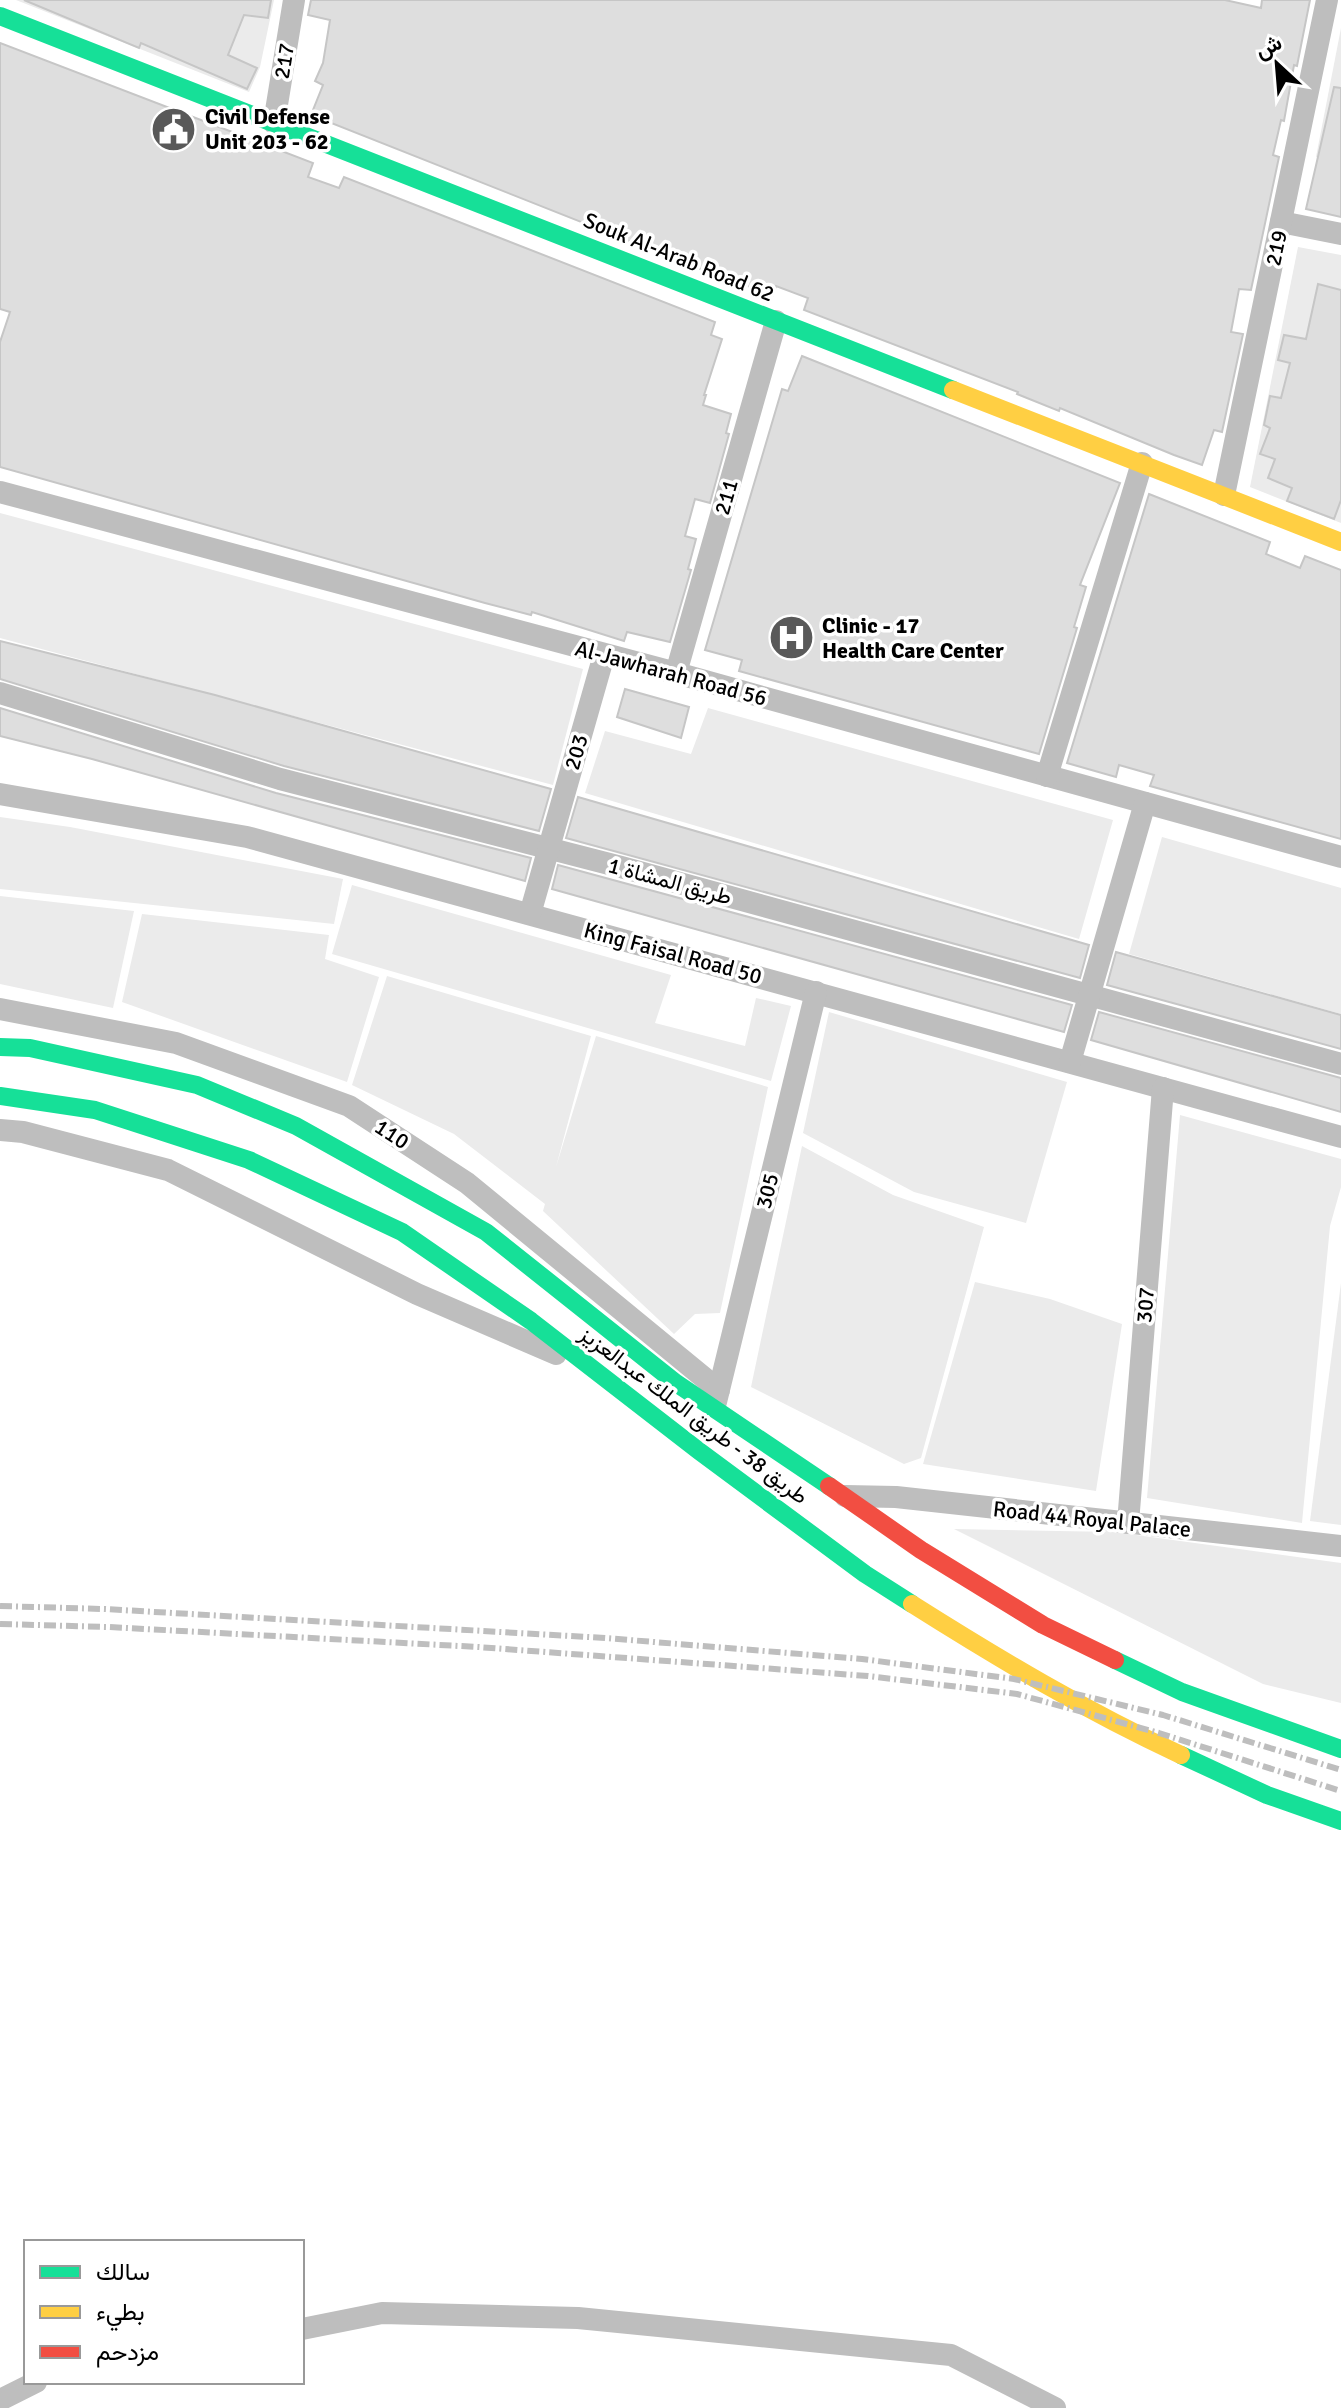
<svg xmlns="http://www.w3.org/2000/svg" width="1341" height="2408" font-family="Signika,Vazirmatn,sans-serif">
<style>
.green{fill:#ebebeb}
.building{fill:#dedede;stroke:#c6c6c6;stroke-width:2}
.lines{fill:none;stroke-linecap:round;stroke-linejoin:round}
.street{stroke:#bebebe;stroke-width:22}
.fast{stroke:#16e098;stroke-width:18}
.slow{stroke:#ffcf43;stroke-width:18}
.jam{stroke:#f24e42;stroke-width:18}
.rail{stroke:#bebebe;stroke-width:6;stroke-dasharray:12 4 2 4;stroke-linecap:butt}
.labels{text-anchor:middle;dominant-baseline:central;stroke-width:7;stroke-linejoin:round;paint-order:stroke}
.street-label{font-size:22px;fill:#000;stroke:#fff}
.poi-label{font-size:22px;font-weight:bold;fill:#000;stroke:#fff;text-anchor:start}
</style>
<rect width="100%" height="100%" fill="#fff"/>
<g class="green">
<polygon points="16,0 274,0 260,67 249,92"/>
<polygon points="1341,28 1341,163 1316,157"/>
<polygon points="1298,247 1341,255 1341,523 1250,487"/>
<polygon points="0,513 583,669 553,785 0,638"/>
<polygon points="708,708 1113,820 1079,939 585,793 605,731 691,754"/>
<polygon points="0,817 70,827 343,879 334,924 0,889"/>
<polygon points="1162,837 1341,888 1341,1014 1129,954"/>
<polygon points="352,885 671,975 655,1023 745,1046 756,998 791,1006 771,1081 332,954"/>
<polygon points="0,896 134,911 113,1008 0,984"/>
<polygon points="142,914 329,935 325,959 379,977 347,1082 122,1002"/>
<polygon points="387,976 591,1036 556,1167 596,1036 768,1087 720,1313 695,1314 674,1334 543,1211 545,1204 454,1134 352,1085"/>
<polygon points="829,1012 1067,1082 1026,1223 914,1192 803,1133"/>
<polygon points="1180,1115 1341,1159 1341,1187 1330,1226 1302,1523 1147,1498"/>
<polygon points="802,1146 893,1195 984,1227 921,1458 904,1464 751,1387"/>
<polygon points="975,1282 1050,1299 1122,1324 1096,1491 923,1464"/>
<polygon points="1341,1283 1341,1525 1310,1521"/>
<polygon points="954,1529 1114,1532 1341,1563 1341,1703 1263,1684"/>
</g>
<g class="building">
<polygon points="24,0 271,0 268,18 244,15 228,55 257,68 247,89 141,43 139,48"/>
<polygon points="311,0 1225,0 1261,8 1262,0 1310,0 1297,66 1294,65 1284,121 1281,120 1273,155 1279,157 1251,290 1239,289 1231,332 1243,334 1222,432 1214,430 1202,465 1174,455 1060,408 1059,411 1017,394 1018,392 804,310 808,298 776,286 773,295 705,271 311,115 323,85 315,81 323,63 330,20 308,15"/>
<polygon points="0,43 313,163 308,177 339,188 344,177 715,322 711,335 722,339 704,395 706,395 703,405 731,414 726,433 729,434 710,503 695,499 685,536 696,539 688,569 691,570 670,642 627,632 624,641 532,612 531,615 485,603 0,467 0,342 10,312 0,309"/>
<polygon points="1334,87 1341,88 1341,217 1306,209"/>
<polygon points="1318,284 1341,290 1341,500 1334,519 1287,501 1292,488 1268,478 1275,459 1260,454 1270,428 1264,425 1270,396 1281,398 1290,363 1278,360 1284,335 1306,339"/>
<polygon points="802,356 1120,483 1080,585 1086,587 1074,627 1077,628 1039,754 739,671 742,660 705,650 782,389 788,391"/>
<polygon points="1149,494 1270,542 1266,554 1300,568 1305,556 1341,570 1341,839 1150,786 1154,775 1119,765 1116,777 1067,763"/>
<polygon points="0,641 215,695 551,789 539,831 284,766 0,679"/>
<polygon points="625,689 689,707 681,738 617,717"/>
<polygon points="0,708 276,793 531,858 525,881 92,759 0,736"/>
<polygon points="578,797 1089,945 1080,978 566,838"/>
<polygon points="558,865 1072,1005 1064,1032 552,889"/>
<polygon points="1116,952 1341,1015 1341,1049 1107,985"/>
<polygon points="1099,1012 1341,1078 1341,1112 1091,1040"/>
</g>
<g class="lines">
<g class="street">
<polyline points="274,123 294,0"/>
<polyline points="1281,222 1341,234"/>
<polyline points="0,492 676,673 1341,857"/>
<polyline points="1224,495 1327,0"/>
<polyline points="676,673 776,321"/>
<polyline points="0,693 280,779 621,867 1341,1064"/>
<polyline points="1047,776 1142,463"/>
<polyline points="0,794 247,837 1341,1137"/>
<polyline points="530,914 604,655"/>
<polyline points="0,1009 176,1043 349,1106 467,1183 719,1390"/>
<polyline points="1070,1062 1145,803"/>
<polyline points="0,1130 23,1132 168,1170 417,1294 556,1354"/>
<polyline points="716,1402 816,992"/>
<polyline points="845,1496 896,1497 1341,1546"/>
<polyline points="1128,1523 1163,1088"/>
<polyline points="302,2329 382,2313 578,2318 951,2355 1055,2408"/>
<polyline points="0,2400 36,2382"/>
</g>
<g class="fast">
<polyline points="0,16 953,390"/>
<polyline points="0,1047 30,1048 197,1085 296,1126 486,1232 676,1383 829,1486"/>
<polyline points="0,1096 95,1110 249,1160 402,1232 531,1321 699,1451 865,1574 912,1604"/>
<polyline points="1115,1660 1182,1692 1341,1749"/>
<polyline points="1181,1755 1267,1795 1341,1821"/>
</g>
<g class="slow">
<polyline points="953,390 1341,542"/>
<path d="M912,1604C999,1659 1088,1712 1181,1755"/>
</g>
<polyline class="jam" points="829,1486 921,1550 1043,1625 1115,1660"/>
<g class="rail">
<polyline points="0,1606 104,1609 605,1638 862,1659 1014,1679 1163,1715 1341,1770"/>
<polyline points="0,1624 108,1627 478,1647 868,1676 1017,1694 1159,1733 1341,1791"/>
</g>
</g>
<defs>
<symbol id="civic-disc" viewBox="-11 -11 22 22"><circle r="9.5" fill="#595959" stroke="#fff"/><path d="M-.6-6.5H3V-4.5H.6V-3L4-1V1h2V6H-6V1h2V-1L-.6-3ZM-1.2 2.5V6h2.4V2.5Z" fill="#fff"/></symbol>
<symbol id="hospital-disc" viewBox="-11 -11 22 22"><circle r="9.5" fill="#595959" stroke="#fff"/><path d="M-5-5h3v3.5h4V-5h3V5h-3V1.5h-4V5h-3Z" fill="#fff"/></symbol>
</defs>
<g fill-rule="evenodd">
<use href="#civic-disc" x="148" y="104" width="51" height="51"/>
<use href="#hospital-disc" x="766" y="612" width="51" height="51"/>
</g>
<g class="labels">
<g class="street-label">
<text transform="translate(284 61) rotate(-81)">217</text>
<text transform="translate(1276 248) rotate(-78)">219</text>
<text transform="translate(679 257) rotate(22)">Souk Al-Arab Road 62</text>
<text transform="translate(726 497) rotate(-74)">211</text>
<text transform="translate(671 673) rotate(15)">Al-Jawharah Road 56</text>
<text transform="translate(576 752) rotate(-74)">203</text>
<text transform="translate(670 881) rotate(15)">طريق المشاة 1</text>
<text transform="translate(673 953) rotate(15)">King Faisal Road 50</text>
<text transform="translate(392 1134) rotate(33)">110</text>
<text transform="translate(767 1191) rotate(-76)">305</text>
<text transform="translate(1145 1305) rotate(-85)">307</text>
<text transform="translate(694 1415) rotate(37)">طريق 38 - طريق الملك عبدالعزيز</text>
<text transform="translate(1092 1519) rotate(6)">Road 44 Royal Palace</text>
</g>
<g class="poi-label">
<text x="205" y="116">Civil Defense<tspan x="205" dy="25">Unit 203 - 62</tspan></text>
<text x="822" y="625">Clinic - 17<tspan x="822" dy="25">Health Care Center</tspan></text>
</g>
</g>
<rect x="24" y="2240" width="280" height="144" fill="#ffffff" stroke="#999999" stroke-width="2"/>
<rect x="40" y="2266" width="40" height="12" fill="#16e098" stroke="#999999" stroke-width="2"/>
<text x="96" y="2280" font-size="24" fill="#000000">سالك</text>
<rect x="40" y="2306" width="40" height="12" fill="#ffcf43" stroke="#999999" stroke-width="2"/>
<text x="96" y="2320" font-size="24" fill="#000000">بطيء</text>
<rect x="40" y="2346" width="40" height="12" fill="#f24e42" stroke="#999999" stroke-width="2"/>
<text x="96" y="2360" font-size="24" fill="#000000">مزدحم</text>
<g transform="translate(1277 64) rotate(334)" stroke="#ffffff" stroke-width="6" paint-order="stroke">
<path d="M0-6L14 30L0 20L-14 30Z" fill="#000000"/>
<text y="-12" font-size="22" font-weight="bold" text-anchor="middle" fill="#000000">ش</text>
</g>
</svg>
